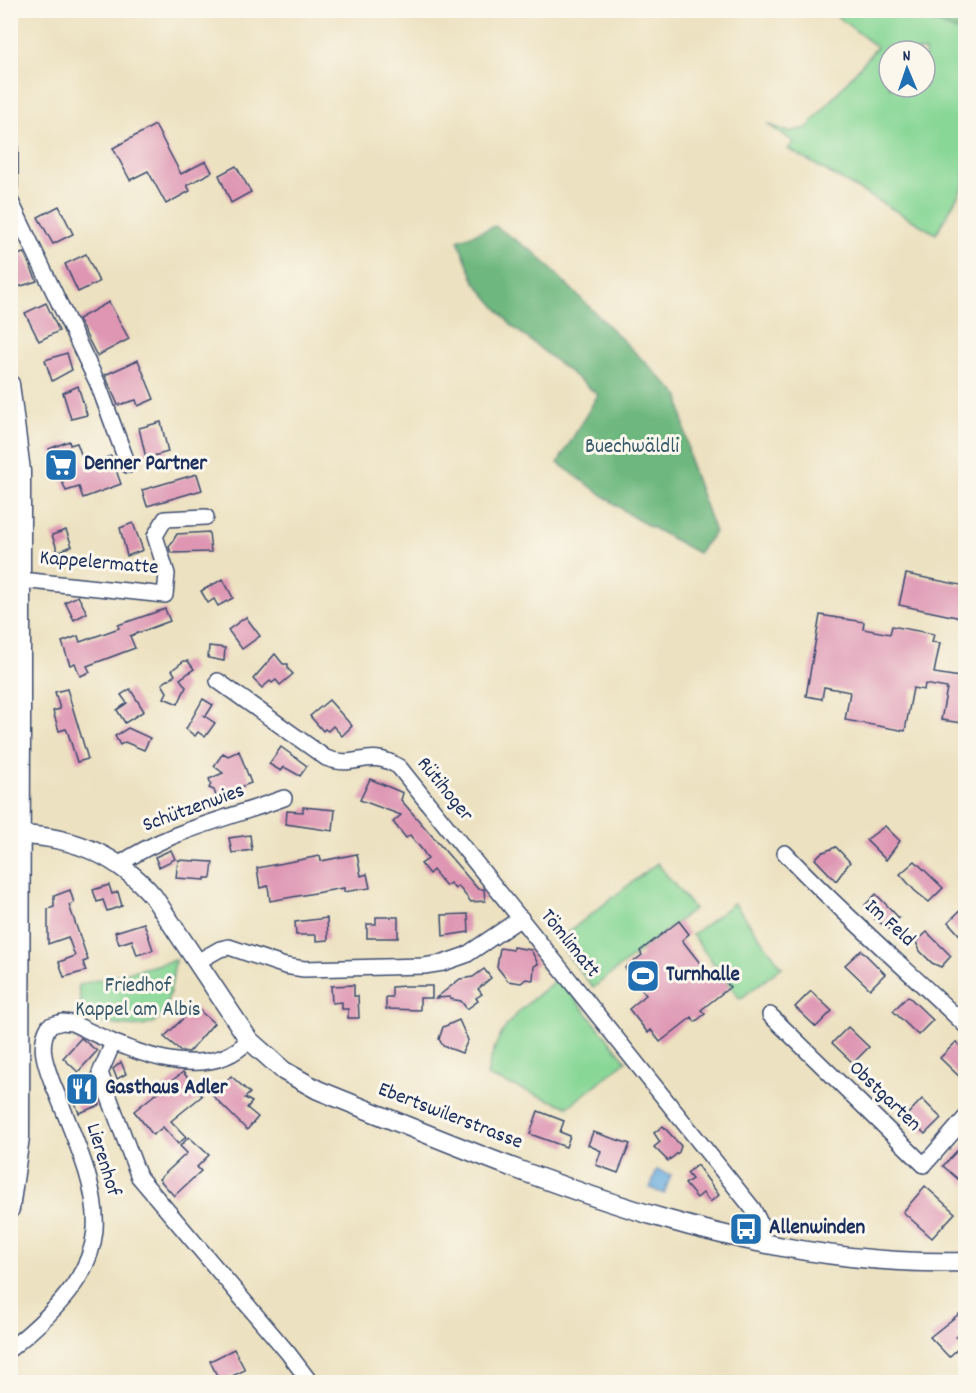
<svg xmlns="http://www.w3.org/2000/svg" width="976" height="1393" font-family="Dekko,sans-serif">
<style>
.green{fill:#88d796;stroke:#52837a;stroke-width:1.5;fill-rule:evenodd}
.forest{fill:#6eb87f;stroke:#44746e;stroke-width:1.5}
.water{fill:#68acdd;stroke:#426e9e;stroke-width:1.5}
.building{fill:#de96b3}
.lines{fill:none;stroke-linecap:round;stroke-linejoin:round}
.minor-casing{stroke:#3a4a6d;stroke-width:18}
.tertiary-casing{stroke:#3a4a6d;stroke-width:21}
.minor{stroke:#fff;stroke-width:15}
.tertiary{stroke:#fff;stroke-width:18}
.labels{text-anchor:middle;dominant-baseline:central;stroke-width:6;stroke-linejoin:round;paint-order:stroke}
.park-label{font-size:21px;fill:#36596c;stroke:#fbf7ec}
.poi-label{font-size:21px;font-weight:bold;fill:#1b2f5e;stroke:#fbf7ec;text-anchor:start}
.street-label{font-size:21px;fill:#1b2f5e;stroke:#fbf7ec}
</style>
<rect width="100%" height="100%" fill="#fbf7ec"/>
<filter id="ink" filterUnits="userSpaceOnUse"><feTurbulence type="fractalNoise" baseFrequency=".0167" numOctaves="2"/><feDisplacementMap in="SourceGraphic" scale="12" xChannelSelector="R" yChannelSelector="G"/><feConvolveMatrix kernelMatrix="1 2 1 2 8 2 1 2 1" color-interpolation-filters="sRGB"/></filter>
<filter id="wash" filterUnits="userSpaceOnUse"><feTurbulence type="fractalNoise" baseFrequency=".008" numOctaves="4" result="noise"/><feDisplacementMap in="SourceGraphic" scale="24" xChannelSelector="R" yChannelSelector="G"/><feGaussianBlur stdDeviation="1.35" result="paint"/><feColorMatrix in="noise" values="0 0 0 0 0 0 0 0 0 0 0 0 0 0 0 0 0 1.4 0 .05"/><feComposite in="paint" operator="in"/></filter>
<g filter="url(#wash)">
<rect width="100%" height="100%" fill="#ece1c0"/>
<g class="green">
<path d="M830,11H879L889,14L892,11H934L965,32V183L936,234L788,149L794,142L767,124L789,132L807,128L877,47ZM889,51H925V87H889Z"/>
<polygon points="657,863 694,909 593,988 557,941"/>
<polygon points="734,903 782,967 740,999 692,935"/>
<path d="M175,960C166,1039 153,1030 83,1020L78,985Z"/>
<path d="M558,978L626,1061L568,1107L487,1076C496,1024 520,1010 558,978Z"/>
</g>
<g class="forest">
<polygon points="904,11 965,11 965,34"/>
<polygon points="495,226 535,253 679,396 691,466 715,532 698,553 633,517 558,463 598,395 511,325 475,282 458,240"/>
</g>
<polygon class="water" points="657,1170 671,1175 664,1194 650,1188"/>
<g id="blocks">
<g class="building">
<polygon points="155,125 181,174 206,161 212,172 187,185 190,191 166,204 148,171 130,180 113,148"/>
<polygon points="236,166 251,192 231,203 219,175"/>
<polygon points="59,206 73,234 53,244 38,217"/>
<polygon points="24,253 37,281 15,288 10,274 10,257"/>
<polygon points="86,254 99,282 78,292 65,264"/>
<polygon points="109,302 129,339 97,356 78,319"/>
<polygon points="46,303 59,331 39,341 25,313"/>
<polygon points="67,353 72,370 52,381 45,360"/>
<polygon points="138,360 154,399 138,406 136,400 118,405 105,375"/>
<polygon points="78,386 87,415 71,419 63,393"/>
<polygon points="161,422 168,452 146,458 139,428"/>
<polygon points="69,441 70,445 77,443 85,465 111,456 121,484 83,498 79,487 66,491 49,449"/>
<polygon points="197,474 202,490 147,506 142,490"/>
<polygon points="133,523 143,550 127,556 120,528"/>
<polygon points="66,530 72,546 58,552 52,535"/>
<polygon points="209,532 211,552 171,553 169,547 177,534"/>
<polygon points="906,574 966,586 966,619 899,605"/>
<polygon points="223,579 233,598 218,606 214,599 208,603 201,591"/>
<polygon points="78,596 87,613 74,620 65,602"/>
<polygon points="165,609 170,621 130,636 135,648 87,666 90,672 80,676 75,663 70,665 62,642 78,636 80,642 119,628 118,625"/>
<polygon points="820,615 864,622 863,629 890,634 892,626 934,634 932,642 940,643 934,673 966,678 962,723 941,720 947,688 925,684 924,690 913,688 905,731 845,720 850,692 824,687 822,699 806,696"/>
<polygon points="246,617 260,636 242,649 228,630"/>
<polygon points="209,646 225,648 224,661 208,658"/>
<polygon points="275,654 283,664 288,664 288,669 293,674 280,685 276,680 272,683 270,681 262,688 253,679"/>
<polygon points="184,661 188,661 194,669 180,679 186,687 178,704 164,698 167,692 162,684 175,675 172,670"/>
<polygon points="67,689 88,759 77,762 68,733 66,729 59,731 53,711 60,709 55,692"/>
<polygon points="130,689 144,711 125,723 117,710 127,703 121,695"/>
<polygon points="203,699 213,705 206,716 203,715 215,723 205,737 198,732 195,736 186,729"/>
<polygon points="329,700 352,726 342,736 333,726 328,731 325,729 323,731 310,716"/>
<polygon points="128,728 150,738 144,750 125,742 120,745 115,736"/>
<polygon points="281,747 307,766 300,776 284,767 281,771 269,764"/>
<polygon points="239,751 251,783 216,796 214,790 209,788 211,784 209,779 223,773 214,766 223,753 228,756"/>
<polygon points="370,779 403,793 401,800 414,815 478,889 484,889 485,901 471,902 458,886 455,889 450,883 446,886 433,870 429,874 421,864 428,859 423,851 410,835 406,838 393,822 401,815 360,800"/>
<polygon points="303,807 335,810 333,831 286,824 287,811 303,812"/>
<polygon points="885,826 900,841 886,860 866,840"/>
<polygon points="250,835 252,850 232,853 229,838"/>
<polygon points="836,847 850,862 836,881 815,859 821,853"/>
<polygon points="171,850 175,859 159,867 155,857"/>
<polygon points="357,854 361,876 367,874 370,888 344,892 344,888 270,901 268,886 260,888 257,868 320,856 321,861"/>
<polygon points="178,860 213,862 211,878 205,878 205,880 176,878"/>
<polygon points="915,861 943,888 929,902 915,891 900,874"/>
<polygon points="109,885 112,894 118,892 122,906 107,911 103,900 97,902 93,890"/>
<polygon points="70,890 74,903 69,905 88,960 83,962 86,971 64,977 59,962 75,956 68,937 48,944 48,909 54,907 54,896"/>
<polygon points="876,894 899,918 889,929 875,919 865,905"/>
<polygon points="966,905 966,942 948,922"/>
<polygon points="468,914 469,932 443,936 442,915"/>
<polygon points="376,917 398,917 398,938 367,938 367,924 376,924"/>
<polygon points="327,918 328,940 316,941 316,935 296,935 295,922"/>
<polygon points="679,921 689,934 682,940 710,976 717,971 730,987 701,1010 705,1014 695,1022 692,1017 660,1042 651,1030 648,1033 629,1009 646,995 625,968 642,955 640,951"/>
<polygon points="144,923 153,950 137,955 132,940 119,944 115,932"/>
<polygon points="927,932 951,956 941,967 932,963 920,951 916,942"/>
<polygon points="513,947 531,950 538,964 534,966 533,980 526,979 521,983 508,981 497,967 500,948 513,950"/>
<polygon points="861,950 885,974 870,989 845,965"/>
<polygon points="484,969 491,978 478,989 482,994 476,998 478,1001 467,1009 461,1001 450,999 450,997 436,998 460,979 473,977"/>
<polygon points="354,985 354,996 358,996 359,1018 348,1018 348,1009 342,1009 342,1002 332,1003 331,986"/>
<polygon points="405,986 432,986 432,998 420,998 420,1010 386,1009 386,997 392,997 392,987"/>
<polygon points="811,991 832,1011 816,1027 795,1007"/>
<polygon points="908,996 933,1020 918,1035 893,1011"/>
<polygon points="195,1007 214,1023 189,1052 181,1051 164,1037"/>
<polygon points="459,1020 468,1040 462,1053 443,1046 439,1039 443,1027"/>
<polygon points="848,1027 869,1047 853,1063 832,1043"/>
<polygon points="81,1038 97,1051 78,1072 63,1058"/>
<polygon points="956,1042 966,1052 966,1083 940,1058"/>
<polygon points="121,1062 126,1074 117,1079 113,1069"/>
<polygon points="183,1072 202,1096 171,1121 186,1137 178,1144 163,1127 153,1135 134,1111"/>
<polygon points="231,1076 250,1093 245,1098 252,1102 247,1108 258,1117 247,1130 213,1096"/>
<polygon points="91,1079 100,1105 79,1113 69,1087"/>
<polygon points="922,1099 941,1118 925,1134 906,1116"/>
<polygon points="538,1111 564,1121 560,1132 570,1136 566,1147 530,1134"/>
<polygon points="663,1126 681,1146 679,1152 668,1161 654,1147 660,1142 654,1133"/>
<polygon points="593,1132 630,1144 618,1173 596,1165 601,1151 588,1145"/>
<polygon points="189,1137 209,1155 197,1167 201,1171 174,1196 159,1179 187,1153 180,1146"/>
<polygon points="966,1141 966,1186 943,1166"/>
<polygon points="697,1165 719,1195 710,1202 703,1193 697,1198 685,1184 692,1179 687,1173"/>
<polygon points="925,1186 955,1213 932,1238 903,1212"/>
<polygon points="959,1314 966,1320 966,1328 956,1337 963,1344 949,1357 930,1337"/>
<polygon points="234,1349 245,1370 220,1382 210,1361"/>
</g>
</g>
</g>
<g filter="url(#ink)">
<use href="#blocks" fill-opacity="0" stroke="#3a4a6d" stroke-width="1.5"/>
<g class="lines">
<defs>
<g id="minor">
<polyline points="10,138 10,186"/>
<polyline points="10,200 98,384 128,465"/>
<polyline points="21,580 165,595 167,574 155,536 165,519 206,517"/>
<path d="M218,681L326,758C356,770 368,747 399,767L753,1209L761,1225L762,1243"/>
<path d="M785,853C842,914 906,968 966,1026"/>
<path d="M120,864C168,831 230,818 284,798"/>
<polyline points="197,962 220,949 229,947 285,966 304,969 424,966 443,963 466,955 521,918"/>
<polyline points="770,1015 924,1165 966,1117"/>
<polyline points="113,1043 100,1073 139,1177 288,1353 310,1382"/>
<path d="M10,1349C129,1253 104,1209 52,1082C45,1063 38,1045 49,1026L62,1022L72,1023C121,1047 204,1088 249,1040"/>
</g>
<g id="tertiary">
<polyline points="10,384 21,471 21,718 20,1137 10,1209"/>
<path d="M21,835C74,837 118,855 153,896L249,1040L284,1071L318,1090C525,1173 738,1269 966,1262"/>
</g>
</defs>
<use href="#minor" class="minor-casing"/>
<use href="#tertiary" class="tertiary-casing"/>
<use href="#minor" class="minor"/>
<use href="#tertiary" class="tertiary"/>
</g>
</g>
<defs>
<symbol id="supermarket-square" viewBox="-11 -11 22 22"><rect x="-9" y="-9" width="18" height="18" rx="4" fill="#1f6fb2" stroke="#fbf7ec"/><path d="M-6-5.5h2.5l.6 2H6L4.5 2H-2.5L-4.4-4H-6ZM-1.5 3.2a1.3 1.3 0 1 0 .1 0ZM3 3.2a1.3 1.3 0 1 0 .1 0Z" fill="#fff"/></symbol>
<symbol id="stadium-square" viewBox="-11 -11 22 22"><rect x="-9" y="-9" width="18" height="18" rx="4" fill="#1f6fb2" stroke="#fbf7ec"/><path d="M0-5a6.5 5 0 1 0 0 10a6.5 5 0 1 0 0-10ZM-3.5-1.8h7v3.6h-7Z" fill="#fff"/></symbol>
<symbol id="restaurant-square" viewBox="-11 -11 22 22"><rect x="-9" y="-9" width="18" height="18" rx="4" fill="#1f6fb2" stroke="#fbf7ec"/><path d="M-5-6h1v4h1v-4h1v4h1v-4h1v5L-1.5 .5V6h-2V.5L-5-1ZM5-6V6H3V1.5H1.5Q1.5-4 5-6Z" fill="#fff"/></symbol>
<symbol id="bus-square" viewBox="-11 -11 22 22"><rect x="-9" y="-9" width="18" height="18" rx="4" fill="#1f6fb2" stroke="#fbf7ec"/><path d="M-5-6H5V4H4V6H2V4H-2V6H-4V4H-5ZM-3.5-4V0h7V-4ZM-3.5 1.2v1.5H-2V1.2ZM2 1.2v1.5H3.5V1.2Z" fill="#fff"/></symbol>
</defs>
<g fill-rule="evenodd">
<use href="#supermarket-square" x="42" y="446" width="38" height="38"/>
<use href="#stadium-square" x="624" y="957" width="38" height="38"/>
<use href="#restaurant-square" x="63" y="1070" width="38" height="38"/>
<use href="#bus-square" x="727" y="1210" width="38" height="38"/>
</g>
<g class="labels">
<g class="park-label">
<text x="632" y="448">Buechwäldli</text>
<text x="138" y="987">Friedhof<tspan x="138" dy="24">Kappel am Albis</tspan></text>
</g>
<g class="poi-label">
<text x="84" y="465">Denner Partner</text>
<text x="666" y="976">Turnhalle</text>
<text x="105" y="1089">Gasthaus Adler</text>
<text x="769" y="1229">Allenwinden</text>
</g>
<g class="street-label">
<text transform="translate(99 564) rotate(5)">Kappelermatte</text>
<text transform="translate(444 790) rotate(51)">Rütihoger</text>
<text transform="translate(194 809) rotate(-20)">Schützenwies</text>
<text transform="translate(889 924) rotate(42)">Im Feld</text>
<text transform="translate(569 944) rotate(51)">Tömlimatt</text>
<text transform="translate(884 1097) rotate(44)">Obstgarten</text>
<text transform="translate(450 1117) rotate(21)">Ebertswilerstrasse</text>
<text transform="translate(102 1160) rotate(73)">Lierenhof</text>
</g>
</g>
<rect width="976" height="1393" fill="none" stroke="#fbf7ec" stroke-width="36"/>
<g transform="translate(907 69) rotate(358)"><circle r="28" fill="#fbf7ec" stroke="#a1a7b3" stroke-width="1.5"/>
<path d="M0-4.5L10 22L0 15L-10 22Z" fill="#1f6fb2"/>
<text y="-9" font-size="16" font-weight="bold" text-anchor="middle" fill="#1b2f5e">N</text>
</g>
</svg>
